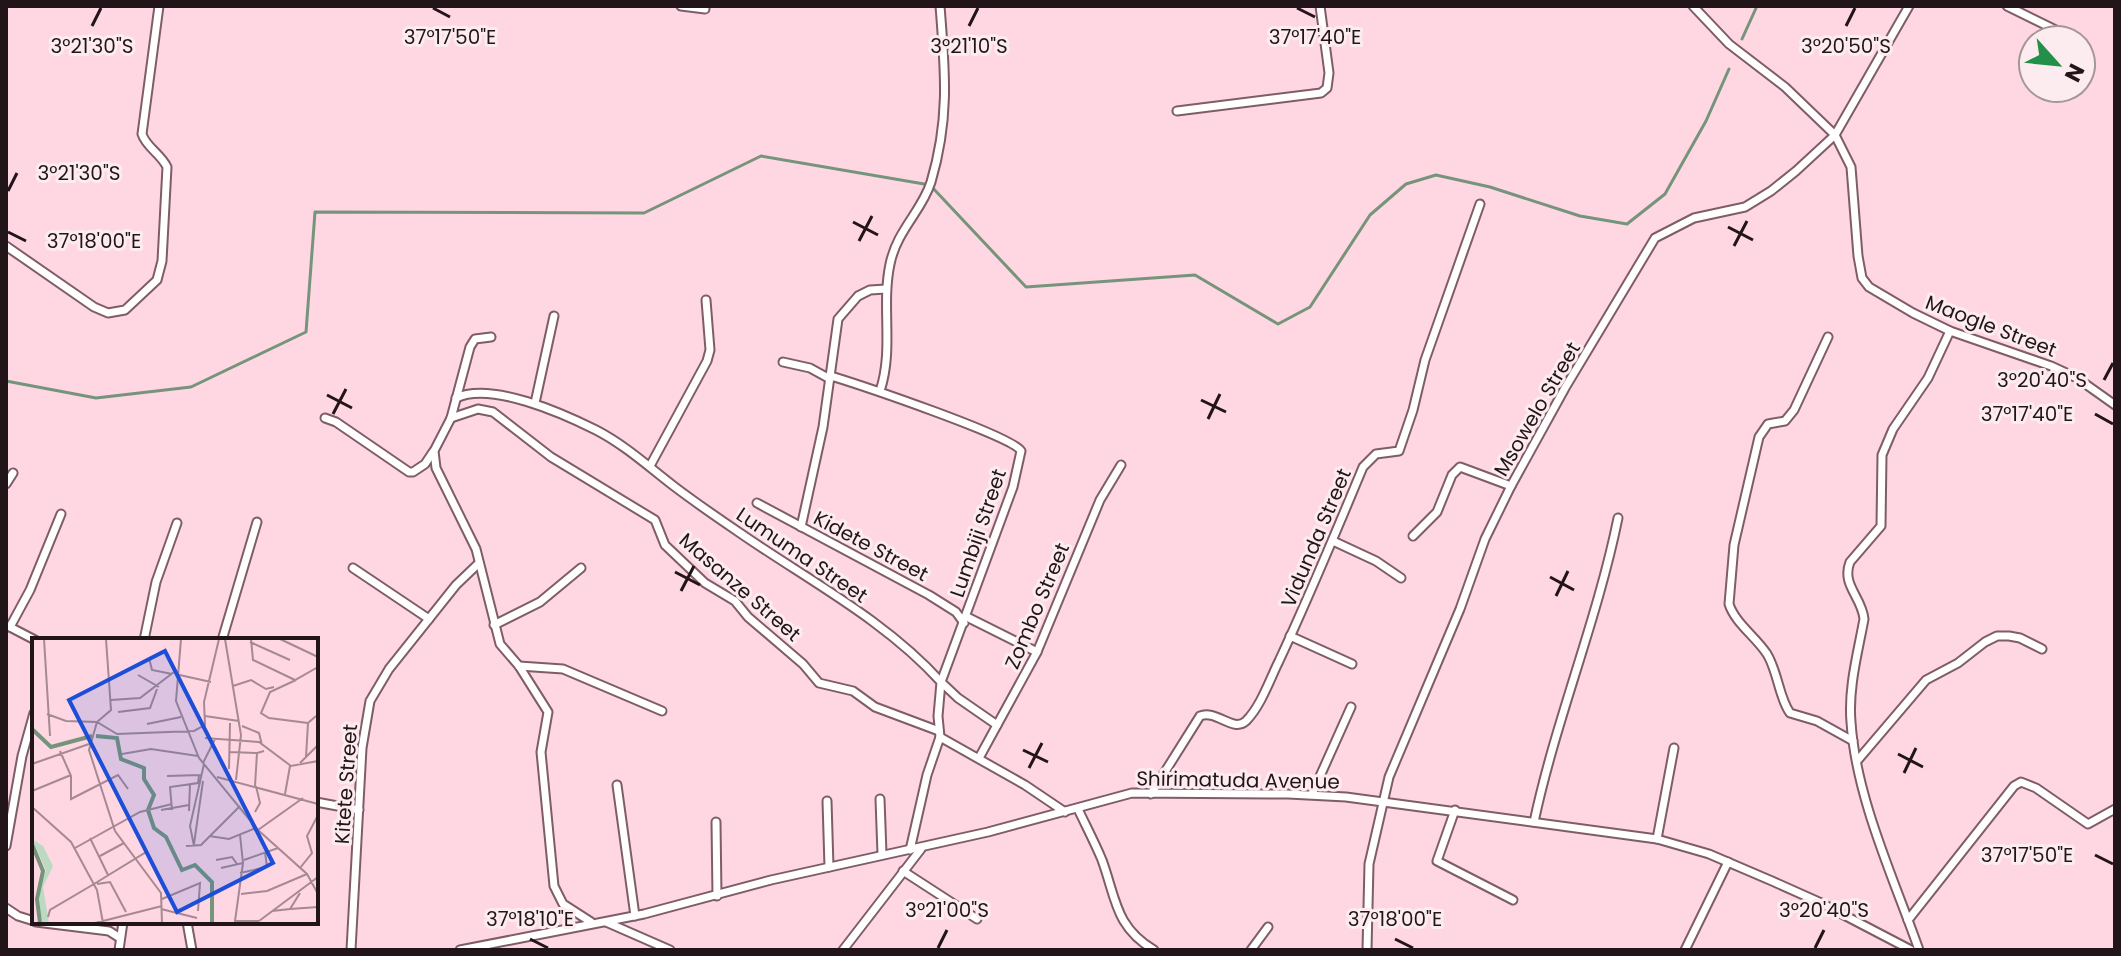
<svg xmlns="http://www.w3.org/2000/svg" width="2121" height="956" font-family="Poppins,sans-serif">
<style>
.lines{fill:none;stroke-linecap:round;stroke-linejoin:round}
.stream{stroke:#76947b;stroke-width:3}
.street-casing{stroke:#7e5d67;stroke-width:11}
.street{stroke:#fff;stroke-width:7}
.ticks{fill:none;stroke:#221519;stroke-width:3}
.labels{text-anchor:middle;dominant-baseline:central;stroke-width:6;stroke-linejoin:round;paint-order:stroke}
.street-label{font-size:20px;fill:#221519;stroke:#fcecf0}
.inset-river{fill:none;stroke:#76947b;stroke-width:4}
.inset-road{fill:none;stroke:#a68992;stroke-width:2}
.view{fill:#1d4ed8;fill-opacity:0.15;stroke:#1d4ed8;stroke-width:4}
.inset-edge{fill:none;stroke:#221519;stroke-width:4}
.ticks-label{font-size:20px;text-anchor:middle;fill:#221519;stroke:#fcecf0;stroke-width:6;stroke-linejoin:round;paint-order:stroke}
</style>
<rect width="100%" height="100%" fill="#fed7e3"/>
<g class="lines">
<g class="stream">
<polyline points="1742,39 1757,6"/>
<polyline points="6,381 96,398 191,387 306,332 315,212 644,213 761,156 930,185 1026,287 1195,275 1278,324 1310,307 1370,215 1406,184 1436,175 1490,187 1580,216 1627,224 1665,194 1706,121 1729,69"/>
</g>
<defs>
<g id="street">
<polyline points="681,6 705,9"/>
<polyline points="1693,6 1729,44 1785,87 1835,135 1851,167 1858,256 1862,278 1869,287 1913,313 1950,331 2051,366 2077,378 2115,405"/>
<polyline points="2007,6 2076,40"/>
<polyline points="1177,111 1321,93 1327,88 1329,73 1320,6"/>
<path d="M6,246L94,307L108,313L125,310L157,280L162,261L167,167C161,154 146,147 142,134L159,6"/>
<polyline points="491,337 475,339 470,347 451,418 434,451 436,468 476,549 500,644 519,666 548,712 541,752 554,886 563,904 591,922"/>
<path d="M1828,337L1794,410L1785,421L1768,424L1759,437L1734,545L1729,604C1735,623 1756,637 1767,654C1778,672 1779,698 1790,713L1817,721L1853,741"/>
<polyline points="783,362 810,368 830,379"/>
<path d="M831,376C857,384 1013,436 1021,451L1013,487L941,682L958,698L997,725"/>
<path d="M880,391C894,349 881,307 890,264C897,230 922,211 931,182C950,118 945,70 940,6"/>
<path d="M456,398C491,381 564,414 596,430C625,445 649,467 675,487C696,503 718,518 740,533C808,580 885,620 941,682L938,716L940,737L1025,785L1065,812"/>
<polyline points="535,403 554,316"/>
<polyline points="325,418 336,422 409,472 413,472 425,464 433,452"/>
<polyline points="451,418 478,409 493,412 551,457 655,520 665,545 705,583 735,601 748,617 803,664 819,683 853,691 875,707 939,731"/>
<polyline points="650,466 707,361 710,350 706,300"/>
<polyline points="6,484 13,473"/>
<polyline points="757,503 929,595 956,612 964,623"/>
<polyline points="801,527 823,427 838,319 858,296 870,290 886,289"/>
<polyline points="1413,536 1437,512 1452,475 1460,467 1511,486"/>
<polyline points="1333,541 1376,561 1401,578"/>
<polyline points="353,568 429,619"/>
<polyline points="967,617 1037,652"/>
<polyline points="494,625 540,602 581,568"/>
<polyline points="8,626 35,640"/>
<polyline points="10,627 30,590 61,514"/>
<polyline points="1290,636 1352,664"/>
<polyline points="144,640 156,582 177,523"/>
<polyline points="222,640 257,522"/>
<polyline points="519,666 563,669 662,711"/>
<polyline points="979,758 1037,652 1100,500 1121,465"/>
<polyline points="1857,761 1926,680 1958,663 1985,642 1997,636 2009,636 2020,638 2042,649"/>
<polyline points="617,785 635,916"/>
<path d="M1151,794L1200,716C1216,709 1233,733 1246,721C1261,706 1270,679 1279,661C1309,597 1336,532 1363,467L1376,454L1399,451L1413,410L1425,360L1480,204"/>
<polyline points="1312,794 1351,707"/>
<polyline points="880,799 882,854"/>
<polyline points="827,801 829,867"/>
<polyline points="316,802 359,810"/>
<path d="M1078,809C1086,826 1095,843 1102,860C1116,898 1115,927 1154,950"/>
<polyline points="1455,810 1437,861 1513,900"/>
<polyline points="716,822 717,896"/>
<path d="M1534,822C1556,719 1597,621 1618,518"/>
<polyline points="1657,839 1674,748"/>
<polyline points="6,846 22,756 34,713"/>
<polyline points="910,850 927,775 940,737"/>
<polyline points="903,871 977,919"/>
<polyline points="6,908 18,916 34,921"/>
<polyline points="1908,920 2014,786 2021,782 2036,788 2088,824 2115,809"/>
<polyline points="36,922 109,931 120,938"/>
<polyline points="187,922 192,950"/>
<polyline points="606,922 670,950"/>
<polyline points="119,950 123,922"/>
<polyline points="351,950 362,748 370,701 389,669 456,585 479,563"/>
<polyline points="460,950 644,914 771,880 988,832 1132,793 1288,794 1346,797 1657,839 1709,854 1772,881 1819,902 1911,950"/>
<polyline points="843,950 921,849"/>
<polyline points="1251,950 1268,927"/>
<polyline points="1367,950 1369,864 1389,777 1460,609 1485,539 1511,486 1565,388 1655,238 1694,218 1745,207 1771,191 1796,171 1835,135 1909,6"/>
<polyline points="1685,950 1728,862"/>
<path d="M1919,950C1894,879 1856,798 1851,722C1848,688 1858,652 1864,619C1862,597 1841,585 1850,562L1881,526L1882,455L1893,429L1928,378L1950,331"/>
</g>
</defs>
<use href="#street" class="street-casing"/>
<use href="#street" class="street"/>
</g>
<path class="ticks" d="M433,8L450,17M1297,8L1315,17M92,26L101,8M969,26L978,8M1846,26L1855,8M8,191L17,173M853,222L878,235M1728,227L1753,240M8,232L26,241M859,241L872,216M1734,246L1747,221M2104,380L2113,363M327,395L352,408M1201,400L1226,412M333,414L346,389M2095,414L2113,424M1208,419L1220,394M675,572L700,585M1550,577L1574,590M681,591L694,566M1556,596L1568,571M1023,750L1048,762M1898,754L1923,767M1029,768L1042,743M1904,773L1916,748M2095,855L2113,864M530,939L548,948M1395,939L1413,948M938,948L947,930M1815,948L1824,930"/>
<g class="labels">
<g class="street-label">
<text transform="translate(1991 326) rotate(21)">Maogle Street</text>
<text transform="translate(1537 409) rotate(-60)">Msowelo Street</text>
<text transform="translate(978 533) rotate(-71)">Lumbiji Street</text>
<text transform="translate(1316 538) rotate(-67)">Vidunda Street</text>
<text transform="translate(871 546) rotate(28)">Kidete Street</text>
<text transform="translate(802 555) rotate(34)">Lumuma Street</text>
<text transform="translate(740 587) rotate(41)">Masanze Street</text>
<text transform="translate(1037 606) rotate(-67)">Zombo Street</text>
<text transform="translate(1238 780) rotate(1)">Shirimatuda Avenue</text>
<text transform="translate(346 784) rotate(-86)">Kitete Street</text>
</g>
</g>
<g transform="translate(32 638)">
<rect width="286" height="286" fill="#fed7e3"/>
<path d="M1,202L11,208L21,228L11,249L17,285H11L7,276L8,245L14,233Z" fill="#bcdac1"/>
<path class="inset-river" d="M0,91L19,109L60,98M64,98L85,100L89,121L112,130V141L122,157L116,172L122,190L134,199L150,232L163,227L180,244V285M0,206L11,233L5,261L8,285"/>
<path class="inset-road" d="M12,1L18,98M74,1L79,72L65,84L57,112L83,193L129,255L130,285M149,1L144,63L167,120L226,192L275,236L286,256M193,1L209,97L204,142M219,1L221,22L263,42L286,29M248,1L286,19M218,4L258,22M117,20L120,32L140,36M143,36L179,44M106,37L127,49M264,42L238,54L229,75L237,80L276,85M201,48L219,42L234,51L242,49M79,62L108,60L142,34M86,74L118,70L125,51M15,76L34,83L65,84L85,96L162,93L173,87L172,64L187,1M173,78L207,83M115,86L149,79M210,88L227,95L230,107M173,100L227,104L259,128L286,123M28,113L39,138V161L86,137L96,151M197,114L225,115M90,116L119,111L166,118M274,119L276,85L284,78M171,125L183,101M268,125L286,107M0,126L57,106M197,131L198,85M135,138L169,137M185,139L286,166M223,148L225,115L232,113M0,153L39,137M253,156L258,128M0,169L39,204L65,252L71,285M129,172L157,167M140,172L138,149L166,145L167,137M157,173L158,146M223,174L228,165L224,148M226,192L271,160M177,198L197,201L224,190M58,200L76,237M162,206L171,143M154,208L169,207L208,168M162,208L158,188L172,126M43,210L108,174L140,166M68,218L92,205M184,222L200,219L205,226M212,222L246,210M211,225L203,283H227M189,230L211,225L208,197M268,230L280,215L275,198L286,177M208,235L235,229L233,214M62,246L114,214L110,203M65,246L78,244L94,274M209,256L235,253L275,236M130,261L168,245L166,273M129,271L165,280M258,271L286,269M240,273L258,271L268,255M16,279L18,272L62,246M227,283L286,239M63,285L130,268"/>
<path class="view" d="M133,13L241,225L145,274L37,62Z"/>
<rect width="286" height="286" class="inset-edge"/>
</g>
<g class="ticks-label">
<text x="450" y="44">37°17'50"E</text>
<text x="1315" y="44">37°17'40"E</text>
<text x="92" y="53">3°21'30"S</text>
<text x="969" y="53">3°21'10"S</text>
<text x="1846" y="53">3°20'50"S</text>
<text x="79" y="180">3°21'30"S</text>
<text x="94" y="248">37°18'00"E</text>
<text x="2042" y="387">3°20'40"S</text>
<text x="2027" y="421">37°17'40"E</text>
<text x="2027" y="862">37°17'50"E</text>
<text x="947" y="917">3°21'00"S</text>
<text x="1824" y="917">3°20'40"S</text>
<text x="530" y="926">37°18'10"E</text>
<text x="1395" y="926">37°18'00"E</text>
</g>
<rect width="2121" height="956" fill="none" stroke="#221519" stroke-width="16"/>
<g transform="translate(2057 64) rotate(117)"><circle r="38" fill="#fcecf0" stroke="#a5969a" stroke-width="2"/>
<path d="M0-6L14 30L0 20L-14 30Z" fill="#229049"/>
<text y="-12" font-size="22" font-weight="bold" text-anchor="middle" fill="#221519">N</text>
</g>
</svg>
